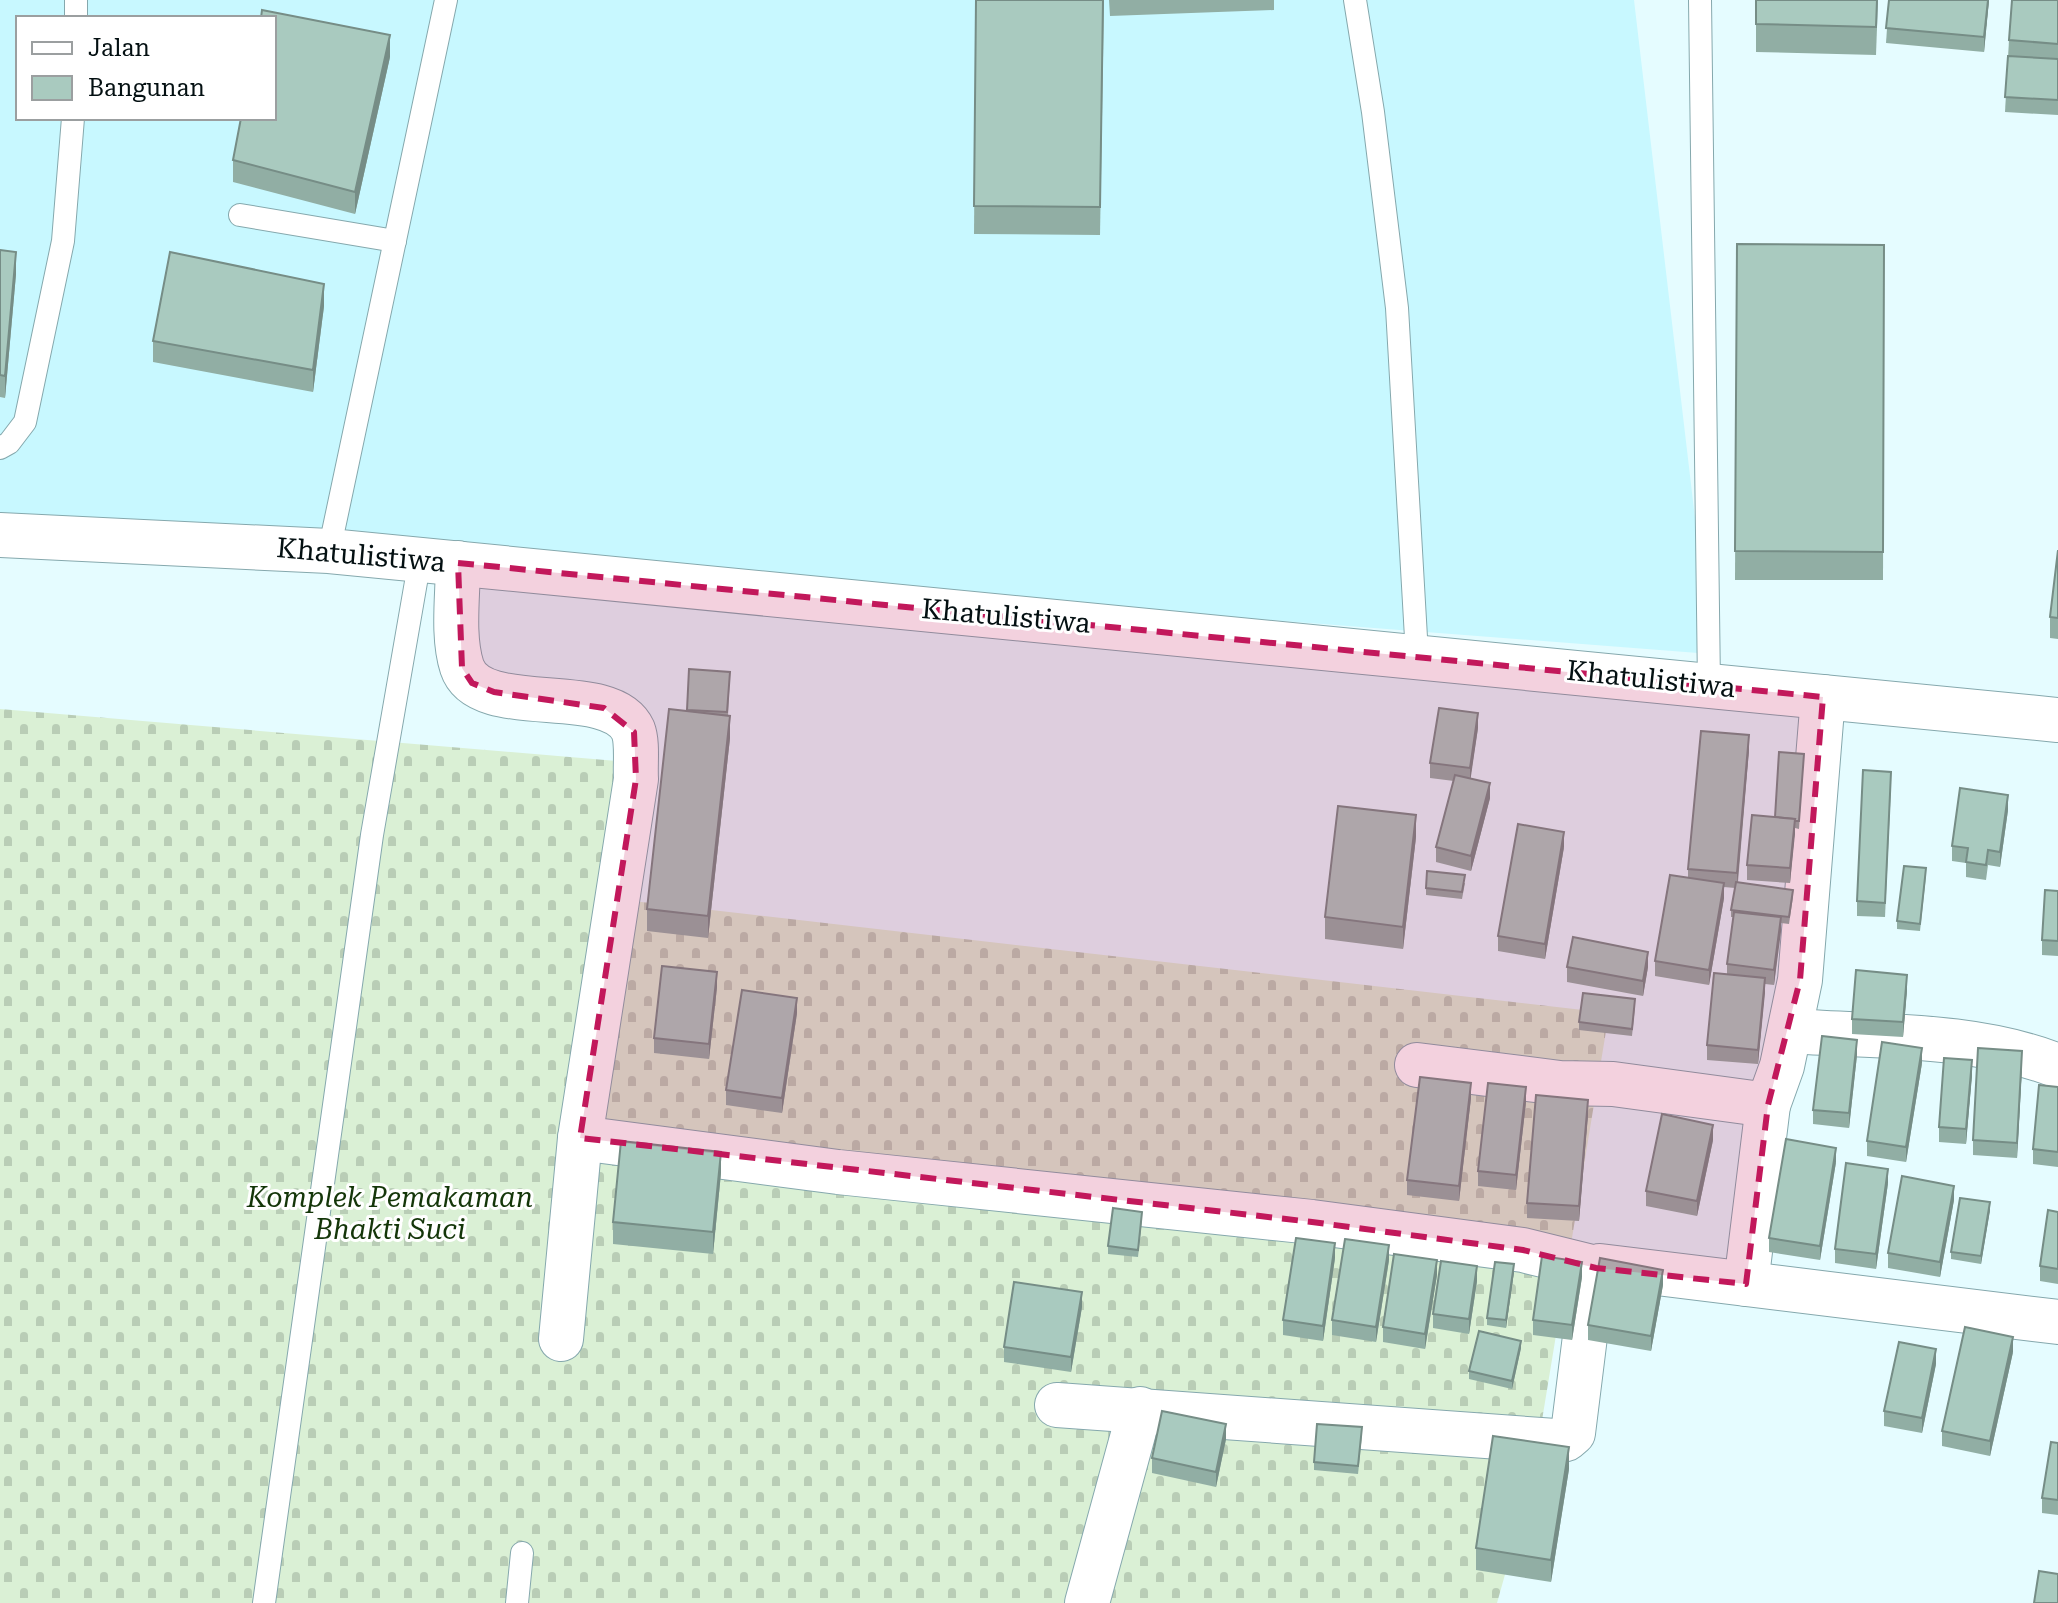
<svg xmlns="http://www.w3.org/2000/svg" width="2058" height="1603" font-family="'Roboto Serif',serif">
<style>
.built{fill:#c8f8ff;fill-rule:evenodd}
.cemetery{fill:url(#cemetery-stones)}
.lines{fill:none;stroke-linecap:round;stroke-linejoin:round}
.lane-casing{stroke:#85a8ad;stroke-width:24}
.street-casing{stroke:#85a8ad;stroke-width:46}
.highway-casing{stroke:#85a8ad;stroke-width:46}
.lane{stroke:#fff;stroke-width:22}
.street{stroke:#fff;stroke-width:44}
.highway{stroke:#fff;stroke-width:44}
.wall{fill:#91aea4}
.shaded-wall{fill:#768d86}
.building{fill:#a9cabf;stroke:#768d86;stroke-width:2}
.marked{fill:#c2185b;fill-opacity:0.2;stroke:#c2185b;stroke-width:6;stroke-dasharray:16 10;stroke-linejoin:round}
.labels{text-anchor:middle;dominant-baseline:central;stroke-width:6;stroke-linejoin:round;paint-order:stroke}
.street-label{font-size:28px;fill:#041012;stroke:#fff}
.park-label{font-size:28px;font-style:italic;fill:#143609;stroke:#fff}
</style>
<defs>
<pattern id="cemetery-stones" width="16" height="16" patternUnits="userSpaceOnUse" patternTransform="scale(2)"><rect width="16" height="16" fill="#daf0d5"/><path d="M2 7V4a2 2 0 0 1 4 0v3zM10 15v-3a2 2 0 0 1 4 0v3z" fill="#b9cdb6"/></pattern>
</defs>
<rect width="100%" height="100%" fill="#e5fcff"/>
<path class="built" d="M0,0H1634L1711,654L0,522ZM18,18H274V118H18Z"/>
<polygon class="cemetery" points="0,709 652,764 624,900 1609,1013 1533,1475 1497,1603 0,1603"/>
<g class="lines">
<defs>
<g id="lane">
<polyline points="76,0 76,18"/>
<polyline points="1355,0 1373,112 1397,308 1417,655"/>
<polyline points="1700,0 1709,685"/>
<polyline points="240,215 395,241"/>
<polyline points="0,448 9,443 25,422 63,241 73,118"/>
<polyline points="329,551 446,0"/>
<polyline points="264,1603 372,835 420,559"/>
<polyline points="517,1603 522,1553"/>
</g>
<g id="street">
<path d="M458,563C458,595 452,636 462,667C480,721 610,680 633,730C638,743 635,764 636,779L580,1138L561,1339"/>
<path d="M1790,1031C1878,1037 1975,1033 2058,1066"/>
<polyline points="1417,1065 1560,1083 1613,1084 1768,1105 1782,1066 1800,980 1823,697"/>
<polyline points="580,1138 838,1172 1312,1222 1523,1250 1596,1268"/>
<polyline points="1746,1284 1768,1105"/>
<polyline points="1057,1405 1555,1441 1566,1439 1573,1433 1593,1272 1600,1266 2058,1322"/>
<polyline points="1087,1603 1140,1409"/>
</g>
<polyline id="highway" points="0,535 329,551 2058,720"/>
</defs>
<use href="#lane" class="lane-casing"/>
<use href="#street" class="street-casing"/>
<use href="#highway" class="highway-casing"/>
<use href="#lane" class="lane"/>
<use href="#street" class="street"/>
<use href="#highway" class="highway"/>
</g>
<g class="wall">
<polygon points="976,0 1104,0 1100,235 974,234"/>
<polygon points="1109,0 1274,0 1274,10 1110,16"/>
<polygon points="1756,0 1878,0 1876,55 1756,52"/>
<polygon points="1889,0 1989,0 1984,52 1886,43"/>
<polygon points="2058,0 2058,115 2005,112 2009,40"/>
<polygon points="390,57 355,214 233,182 233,160"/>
<polygon points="1737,244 1884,245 1883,580 1735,580"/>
<polygon points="0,250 16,274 5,398 0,397"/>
<polygon points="324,306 313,392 153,362 153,341"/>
<polygon points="2058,550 2058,639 2050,638 2050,617"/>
<polygon points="730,672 728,716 730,738 708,938 647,931 647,909 687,711"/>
<polygon points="1478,728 1470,779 1490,798 1471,871 1436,862 1436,847 1454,781 1430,778 1430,763"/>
<polygon points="1749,750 1738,882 1793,897 1789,924 1781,923 1774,985 1765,984 1758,1064 1707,1060 1707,1045 1727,974 1727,964 1733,917 1731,917 1731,910 1735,888 1724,887 1724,898 1709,985 1655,976 1655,961 1688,878 1688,869"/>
<polygon points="1804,754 1799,829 1795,828 1790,883 1747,880 1747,865 1775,817"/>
<polygon points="1891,787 1885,917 1857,916 1857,901"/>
<polygon points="2008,810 2000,867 1988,865 1986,880 1966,877 1966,863 1952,861 1952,846"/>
<polygon points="1416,837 1403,949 1325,939 1325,917"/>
<polygon points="1564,847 1545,959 1498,951 1498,936"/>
<polygon points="1926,876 1920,931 1897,929 1897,921"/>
<polygon points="1465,883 1462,899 1426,895 1426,888"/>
<polygon points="2058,891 2058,956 2042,955 2042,940"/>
<polygon points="1567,967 1648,967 1643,996 1567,982"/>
<polygon points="717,987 709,1059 654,1053 654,1038"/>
<polygon points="1907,990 1903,1037 1852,1034 1852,1019"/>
<polygon points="1635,1007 1632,1036 1579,1030 1579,1022"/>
<polygon points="797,1013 782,1113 726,1105 726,1090"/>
<polygon points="1857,1055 1849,1128 1813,1124 1813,1110"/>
<polygon points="1922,1063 1906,1162 1867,1156 1867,1141"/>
<polygon points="2022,1066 2017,1158 1973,1155 1973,1140"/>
<polygon points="1972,1075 1966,1144 1939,1142 1939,1127"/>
<polygon points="2058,1087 2058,1167 2033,1164 2033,1149"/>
<polygon points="1471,1098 1459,1201 1407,1195 1407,1180"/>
<polygon points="1526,1102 1516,1190 1478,1186 1478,1171"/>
<polygon points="1588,1115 1579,1221 1527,1218 1527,1203"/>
<polygon points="1713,1140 1697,1216 1646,1206 1646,1191"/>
<polygon points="1836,1162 1820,1260 1769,1252 1769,1238"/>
<polygon points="721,1173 713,1254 613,1244 613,1222"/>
<polygon points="1888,1183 1876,1269 1835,1263 1835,1249"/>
<polygon points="1954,1200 1940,1277 1888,1268 1888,1253"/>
<polygon points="1990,1210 1981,1264 1951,1259 1951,1252"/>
<polygon points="2058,1212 2058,1284 2040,1281 2040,1266"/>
<polygon points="1142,1220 1138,1257 1108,1254 1108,1246"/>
<polygon points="1335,1258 1323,1341 1283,1335 1283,1320"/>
<polygon points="1389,1260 1376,1342 1332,1335 1332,1320"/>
<polygon points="1514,1272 1506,1328 1487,1325 1487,1318"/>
<polygon points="1437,1275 1425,1349 1383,1342 1383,1327"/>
<polygon points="1582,1277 1572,1340 1533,1335 1533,1320"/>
<polygon points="1477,1281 1469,1334 1433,1328 1433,1314"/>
<polygon points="1663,1285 1651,1351 1588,1340 1588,1325"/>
<polygon points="1082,1307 1071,1372 1004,1362 1004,1347"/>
<polygon points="1521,1348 1512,1389 1469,1379 1469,1371"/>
<polygon points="2013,1352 1990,1456 1942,1446 1942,1431"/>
<polygon points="1936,1364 1922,1433 1884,1426 1884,1411"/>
<polygon points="1362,1435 1358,1474 1314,1470 1314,1462"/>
<polygon points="1226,1439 1216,1487 1152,1473 1152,1458"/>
<polygon points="2058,1443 2058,1515 2042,1513 2042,1498"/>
<polygon points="1569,1469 1551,1582 1476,1570 1476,1548"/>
</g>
<g class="shaded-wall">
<polygon points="1988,0 1989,0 1984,52 1984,37"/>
<polygon points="390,35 390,57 355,214 355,192"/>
<polygon points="16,252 16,274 5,398 5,376"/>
<polygon points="324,284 324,306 313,392 313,370"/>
<polygon points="1478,713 1478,728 1470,783 1470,768"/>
<polygon points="730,716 730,738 708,938 708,916"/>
<polygon points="1749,735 1749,750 1737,888 1737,873"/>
<polygon points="1490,783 1490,798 1471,871 1471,856"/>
<polygon points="2008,795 2008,810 2000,867 2000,852"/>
<polygon points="1416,815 1416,837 1403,949 1403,927"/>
<polygon points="1795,819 1795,834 1790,883 1790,868"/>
<polygon points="1564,832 1564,847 1545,959 1545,944"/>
<polygon points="1724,883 1724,898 1709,985 1709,970"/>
<polygon points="1781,917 1781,932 1774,985 1774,970"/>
<polygon points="1648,952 1648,967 1643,996 1643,981"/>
<polygon points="717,972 717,987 709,1059 709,1044"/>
<polygon points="1907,975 1907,990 1903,1037 1903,1022"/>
<polygon points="1765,978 1765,993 1758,1064 1758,1050"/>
<polygon points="797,998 797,1013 782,1113 782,1098"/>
<polygon points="1857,1040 1857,1055 1849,1128 1849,1113"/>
<polygon points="1922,1048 1922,1063 1906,1162 1906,1147"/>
<polygon points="2022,1051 2022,1066 2017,1158 2017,1143"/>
<polygon points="1972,1060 1972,1075 1966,1144 1966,1129"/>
<polygon points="1471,1083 1471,1098 1459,1201 1459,1186"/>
<polygon points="1526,1087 1526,1102 1516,1190 1516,1175"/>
<polygon points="1588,1100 1588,1115 1579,1221 1579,1206"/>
<polygon points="1713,1125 1713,1140 1697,1216 1697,1201"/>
<polygon points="1836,1148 1836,1162 1820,1260 1820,1246"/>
<polygon points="721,1152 721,1173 713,1254 713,1232"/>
<polygon points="1888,1169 1888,1183 1876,1269 1876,1254"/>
<polygon points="1954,1186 1954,1200 1940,1277 1940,1262"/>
<polygon points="1990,1202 1990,1210 1981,1264 1981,1256"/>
<polygon points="1335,1243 1335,1258 1323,1341 1323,1326"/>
<polygon points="1389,1245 1389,1260 1376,1342 1376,1327"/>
<polygon points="1437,1260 1437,1275 1425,1349 1425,1334"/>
<polygon points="1582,1262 1582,1277 1572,1340 1572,1325"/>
<polygon points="1514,1264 1514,1272 1506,1328 1506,1320"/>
<polygon points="1477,1266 1477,1281 1469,1334 1469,1319"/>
<polygon points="1663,1270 1663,1285 1651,1351 1651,1336"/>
<polygon points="1082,1292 1082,1307 1071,1372 1071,1357"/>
<polygon points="2013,1337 2013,1352 1990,1456 1990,1441"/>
<polygon points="1521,1341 1521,1348 1512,1389 1512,1381"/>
<polygon points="1936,1349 1936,1364 1922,1433 1922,1418"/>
<polygon points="1226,1424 1226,1439 1216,1487 1216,1472"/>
<polygon points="1569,1447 1569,1469 1551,1582 1551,1560"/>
</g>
<g class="building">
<polygon points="976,0 1103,0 1100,207 974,206"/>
<polygon points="1756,0 1877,0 1876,27 1756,24"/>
<polygon points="1889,0 1988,0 1984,37 1886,28"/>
<polygon points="2012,0 2058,0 2058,44 2009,40"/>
<polygon points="262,10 390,35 355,192 233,160 241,118 274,118 274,18 261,18"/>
<polygon points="2008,56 2058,59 2058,100 2005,97"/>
<polygon points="1737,244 1884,245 1883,552 1735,551"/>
<polygon points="0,250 16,252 5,376 0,375"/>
<polygon points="170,252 324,284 313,370 153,341"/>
<polygon points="2058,550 2058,618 2050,617"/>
<polygon points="689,669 730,672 727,712 687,710"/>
<polygon points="1439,708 1478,713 1470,768 1430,763"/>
<polygon points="669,709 730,716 708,916 647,909"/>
<polygon points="1701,731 1749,735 1737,873 1688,869"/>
<polygon points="1779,752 1804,754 1799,821 1794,821 1795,819 1775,817"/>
<polygon points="1863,770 1891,772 1885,903 1857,901"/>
<polygon points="1455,775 1490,783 1471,856 1436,847"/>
<polygon points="1960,788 2008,795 2000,852 1988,850 1986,865 1966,862 1968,848 1952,846"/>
<polygon points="1338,806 1416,815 1403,927 1325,917"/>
<polygon points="1752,815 1795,819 1790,868 1747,865"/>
<polygon points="1518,824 1564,832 1545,944 1498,936"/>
<polygon points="1904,866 1926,868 1920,924 1897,921"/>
<polygon points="1427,871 1465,875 1462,892 1426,888"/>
<polygon points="1670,875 1724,883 1709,970 1655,961"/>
<polygon points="1736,882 1793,890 1789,917 1731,910"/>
<polygon points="2045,890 2058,891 2058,941 2042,940"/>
<polygon points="1734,912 1781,917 1774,970 1727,964"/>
<polygon points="1573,937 1648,952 1643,981 1567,967"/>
<polygon points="662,966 717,972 709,1044 654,1038"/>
<polygon points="1856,970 1907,975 1903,1022 1852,1019"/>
<polygon points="1714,973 1765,978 1758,1050 1707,1045"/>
<polygon points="742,990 797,998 782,1098 726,1090"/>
<polygon points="1583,993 1635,999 1632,1029 1579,1022"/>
<polygon points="1822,1036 1857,1040 1849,1113 1813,1110"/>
<polygon points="1882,1042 1922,1048 1906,1147 1867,1141"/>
<polygon points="1978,1048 2022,1051 2017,1143 1973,1140"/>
<polygon points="1944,1058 1972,1060 1966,1129 1939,1127"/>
<polygon points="1420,1077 1471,1083 1459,1186 1407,1180"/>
<polygon points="1488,1083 1526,1087 1516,1175 1478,1171"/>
<polygon points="2039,1085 2058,1087 2058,1152 2033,1149"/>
<polygon points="1536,1095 1588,1100 1579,1206 1527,1203"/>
<polygon points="1662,1114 1713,1125 1697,1201 1646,1191"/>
<polygon points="1786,1139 1836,1148 1820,1246 1769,1238"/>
<polygon points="621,1141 721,1152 713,1232 613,1222"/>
<polygon points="1846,1163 1888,1169 1876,1254 1835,1249"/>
<polygon points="1902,1176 1954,1186 1940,1262 1888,1253"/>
<polygon points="1960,1198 1990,1202 1981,1256 1951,1252"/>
<polygon points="1113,1208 1142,1212 1138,1250 1108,1246"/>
<polygon points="2048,1210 2058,1212 2058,1269 2040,1266"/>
<polygon points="1296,1238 1335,1243 1323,1326 1283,1320"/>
<polygon points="1345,1239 1389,1245 1376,1327 1332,1320"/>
<polygon points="1394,1254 1437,1260 1425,1334 1383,1327"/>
<polygon points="1542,1256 1582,1262 1572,1325 1533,1320"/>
<polygon points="1600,1258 1663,1270 1651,1336 1588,1325"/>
<polygon points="1441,1261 1477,1266 1469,1319 1433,1314"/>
<polygon points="1495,1262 1514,1264 1506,1320 1487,1318"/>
<polygon points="1014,1282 1082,1292 1071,1357 1004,1347"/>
<polygon points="1965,1327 2013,1337 1990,1441 1942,1431"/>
<polygon points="1479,1331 1521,1341 1512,1381 1469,1371"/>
<polygon points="1899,1342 1936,1349 1922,1418 1884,1411"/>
<polygon points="1162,1411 1226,1424 1216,1472 1152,1458"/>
<polygon points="1317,1424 1362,1427 1358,1466 1314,1462"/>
<polygon points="1493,1436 1569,1447 1551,1560 1476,1548"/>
<polygon points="2051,1442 2058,1443 2058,1500 2042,1498"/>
<polygon points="2039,1571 2058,1574 2058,1603 2034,1603"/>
</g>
<path class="marked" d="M458,563L1823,697L1800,980L1768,1105L1746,1284L1596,1268L1523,1250L1312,1222L580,1138L636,779L634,732L604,708L494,692L472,683L462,668Z"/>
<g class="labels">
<g class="street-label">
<text transform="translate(361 555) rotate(5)">Khatulistiwa</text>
<text transform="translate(1006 616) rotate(5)">Khatulistiwa</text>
<text transform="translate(1651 679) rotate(6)">Khatulistiwa</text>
</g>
<g class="park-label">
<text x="390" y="1197">Komplek Pemakaman<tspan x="390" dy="32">Bhakti Suci</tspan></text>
</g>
</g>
<rect x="16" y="16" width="260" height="104" fill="#ffffff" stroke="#9b9fa0" stroke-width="2"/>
<rect x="32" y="42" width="40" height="12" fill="#ffffff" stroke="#9b9fa0" stroke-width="2"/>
<text x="88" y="56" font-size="24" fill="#041012">Jalan</text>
<rect x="32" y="76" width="40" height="24" fill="#a9cabf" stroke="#9b9fa0" stroke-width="2"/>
<text x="88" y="96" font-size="24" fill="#041012">Bangunan</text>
</svg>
